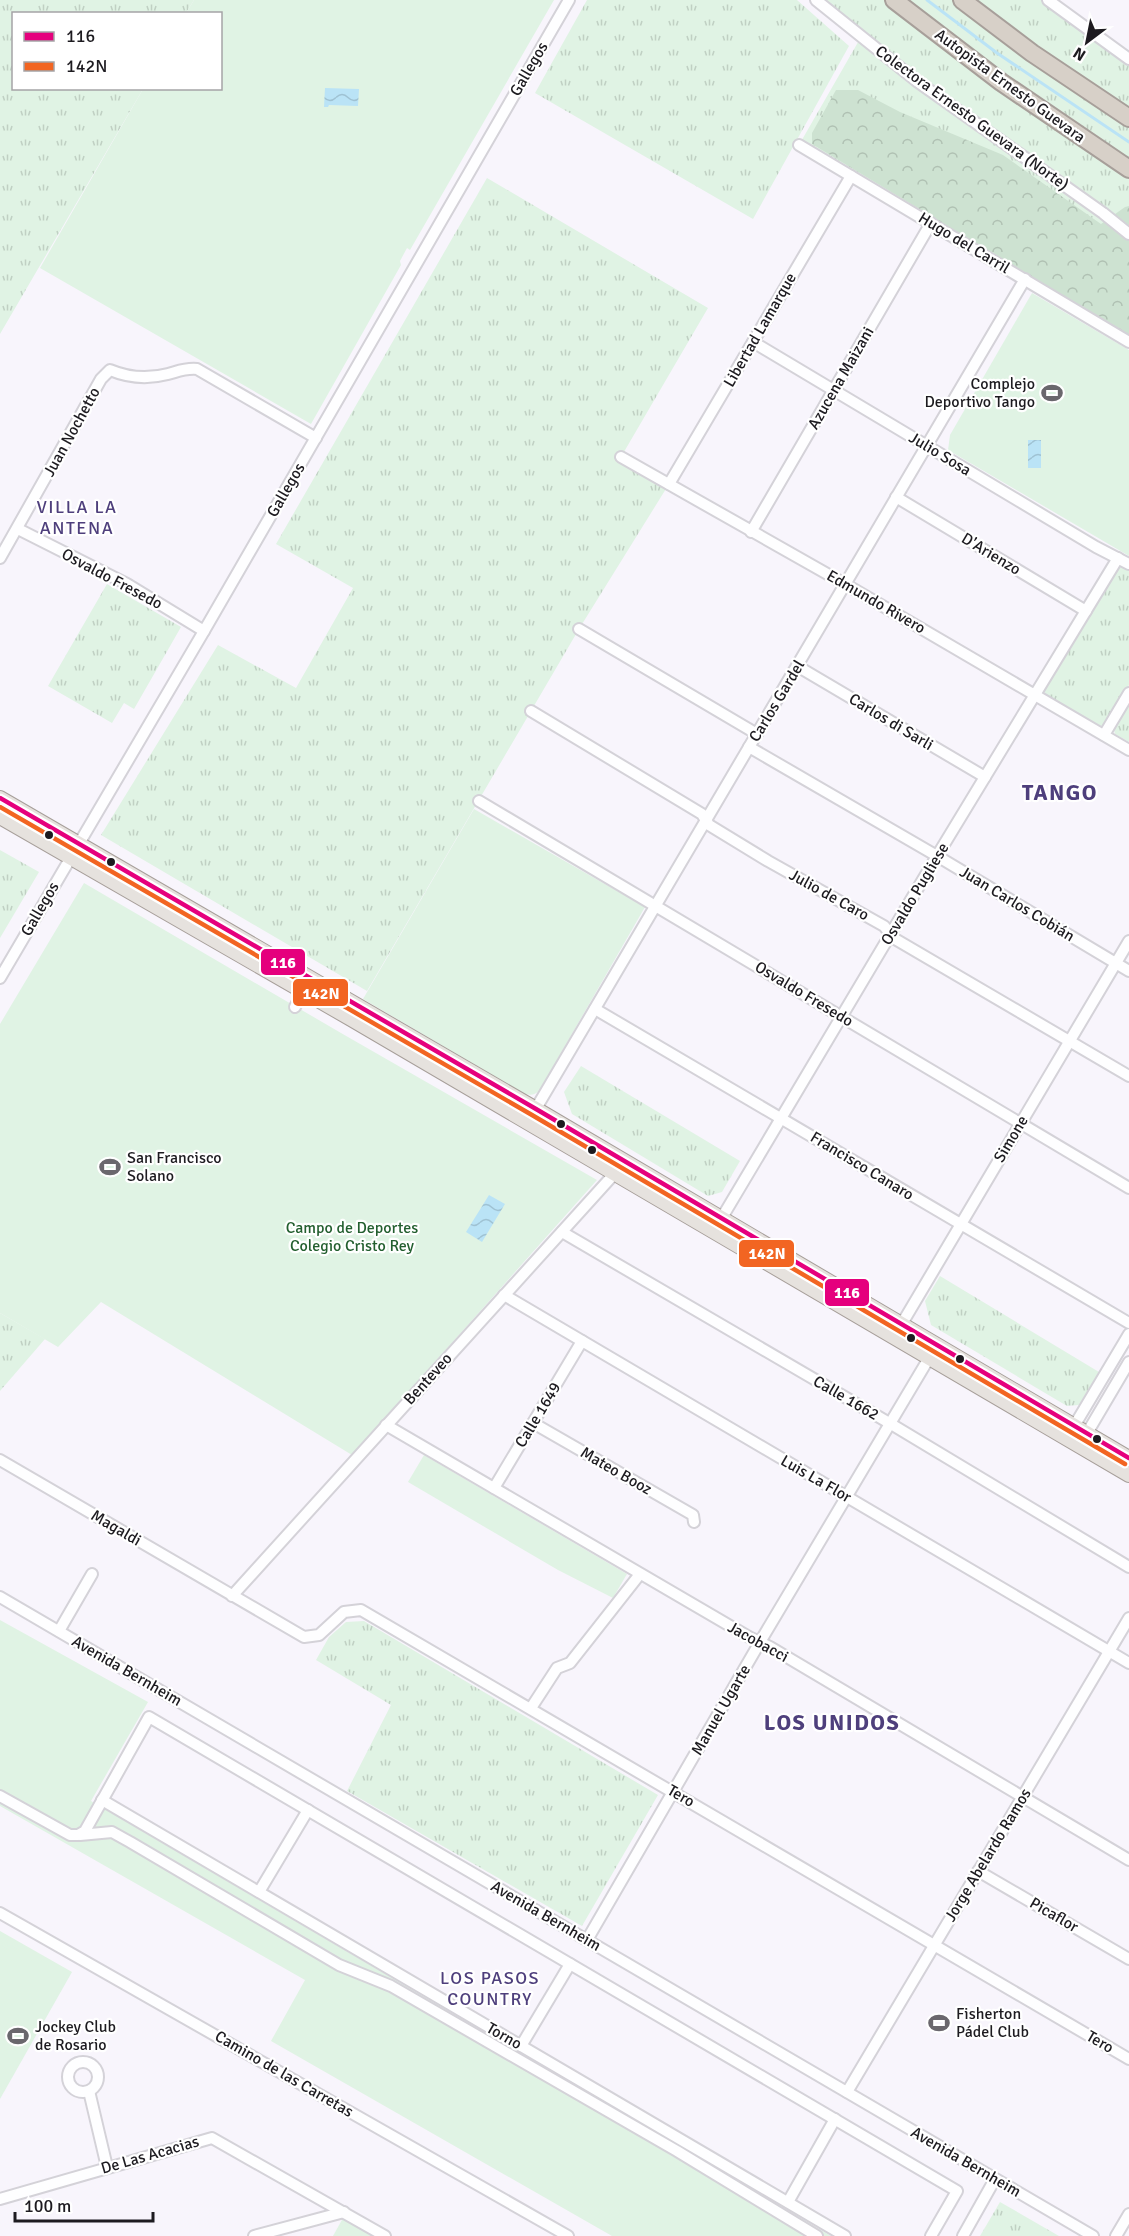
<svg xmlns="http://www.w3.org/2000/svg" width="1129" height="2236" font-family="Signika,sans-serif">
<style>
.grass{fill:url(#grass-tufts)}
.forest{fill:url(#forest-crowns)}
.park{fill:#e0f3e4}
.water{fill:url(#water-waves)}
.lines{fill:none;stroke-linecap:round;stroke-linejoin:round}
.stream{stroke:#bae3f6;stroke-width:3}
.minor-casing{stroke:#d4d2d8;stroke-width:14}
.major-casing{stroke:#a79f9a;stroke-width:16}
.highway-casing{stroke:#a79f9a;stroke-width:20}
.minor{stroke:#fefeff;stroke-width:10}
.major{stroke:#e6e2de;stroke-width:14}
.highway{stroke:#d7d0c8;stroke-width:16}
.bus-1-casing{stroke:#fff;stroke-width:9}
.bus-2-casing{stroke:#fff;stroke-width:9}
.bus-1{stroke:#e5007d;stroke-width:4.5}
.bus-2{stroke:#f26522;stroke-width:4.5}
.bus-dot{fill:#1d1b20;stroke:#fff;stroke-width:2}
.labels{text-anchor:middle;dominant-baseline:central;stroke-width:4.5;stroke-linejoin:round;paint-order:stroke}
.street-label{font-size:16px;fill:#1d1b20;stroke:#fff}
.poi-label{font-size:16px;fill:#1d1b20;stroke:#fff;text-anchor:start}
.park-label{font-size:16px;fill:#235f2f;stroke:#fff}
.neighbourhood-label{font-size:18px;letter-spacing:1.5px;fill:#4e3f7c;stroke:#fff}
.district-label{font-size:22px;font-weight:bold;letter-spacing:1.5px;fill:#4e3f7c;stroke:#fff}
.line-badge{stroke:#fff;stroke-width:2}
.badge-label{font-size:16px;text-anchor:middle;font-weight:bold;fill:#fff}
</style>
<defs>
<pattern id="grass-tufts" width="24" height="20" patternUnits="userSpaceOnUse" patternTransform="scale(1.5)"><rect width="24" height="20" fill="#e0f3e4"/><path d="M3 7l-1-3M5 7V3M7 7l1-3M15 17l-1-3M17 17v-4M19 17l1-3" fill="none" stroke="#c0d0c3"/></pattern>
<pattern id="forest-crowns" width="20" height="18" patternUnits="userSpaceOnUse" patternTransform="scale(1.5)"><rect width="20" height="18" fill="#cde2d1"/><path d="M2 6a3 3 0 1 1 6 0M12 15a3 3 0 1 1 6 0" fill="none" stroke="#b0c1b3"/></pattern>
<pattern id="water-waves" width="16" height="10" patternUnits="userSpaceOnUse" patternTransform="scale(1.5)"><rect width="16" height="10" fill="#bae3f6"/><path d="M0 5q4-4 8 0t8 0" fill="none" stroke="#9fc2d3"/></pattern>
</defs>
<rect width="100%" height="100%" fill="#f8f5fc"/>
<g class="grass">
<polygon points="0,0 194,0 186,13 14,14 14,88 143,89 0,334"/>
<polygon points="587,0 797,0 849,46 753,219 535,93"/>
<polygon points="816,0 1048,0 1129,59 1129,342 799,145 861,37"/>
<polygon points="487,178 708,308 621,457 669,484 579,629 367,991 101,835 218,645 296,688 353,588 276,544"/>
<polygon points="1125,567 1129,569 1129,685 1104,725 1101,726 1045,695 1045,690 1119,568"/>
<polygon points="107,584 181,627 134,709 124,703 112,723 48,686"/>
<polygon points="1129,704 1129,742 1115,734 1114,730"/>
<polygon points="0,850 39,872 0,938"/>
<polygon points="581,1066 740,1161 722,1192 708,1196 572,1114 564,1092"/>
<polygon points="940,1276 1099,1372 1079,1405 1067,1406 931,1325 925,1301"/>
<polygon points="0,1313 45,1339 0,1391"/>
<polygon points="364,1621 658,1795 582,1926 347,1791 391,1705 316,1660 329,1637 346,1622"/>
<polygon points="1000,2202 1059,2236 980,2236"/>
</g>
<polygon class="forest" points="836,90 858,90 900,112 1003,155 1101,224 1125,207 1129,206 1129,336 812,144 812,133"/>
<g class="park">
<polygon points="194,0 554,0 410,250 407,248 400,261 401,265 311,424 40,268 143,89 220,88 220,14 186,13"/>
<polygon points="1032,293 1129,350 1129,556 948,450 950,435"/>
<path d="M474,809L645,907L542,1086C537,1094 534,1096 525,1094L363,999Z"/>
<polygon points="84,883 341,1033 597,1180 352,1455 101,1302 58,1347 0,1313 0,1024"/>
<polygon points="424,1455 627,1574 613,1598 558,1570 408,1482"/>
<polygon points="0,1620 148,1702 91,1801 831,2236 612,2236 271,2041 305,1980 0,1806"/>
<polygon points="0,1931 72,1972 0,2099"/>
<polygon points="343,2218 373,2236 333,2236"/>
</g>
<g class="water">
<polygon points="325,88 359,89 358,106 329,105 328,107 324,107"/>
<rect x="1028" y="440" width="13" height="28"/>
<polygon points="489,1195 505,1204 482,1242 466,1232"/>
</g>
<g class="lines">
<polyline class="stream" points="927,0 997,53 1129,142"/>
<defs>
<g id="minor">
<polyline points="816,0 918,82 1103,213 1129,234"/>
<polyline points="1048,0 1129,59"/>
<polyline points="799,145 1129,342"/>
<polyline points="753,342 1096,547 1129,564"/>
<polyline points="621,457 845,584 1129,750"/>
<polyline points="669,484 851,176"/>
<polyline points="896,497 1086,611"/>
<polyline points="18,529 127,584 204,631"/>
<polyline points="751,532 931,223"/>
<path d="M0,558L101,379L110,370C129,378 149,379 168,374C179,371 185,368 197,369L316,438"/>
<polyline points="579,629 757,734"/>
<polyline points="797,666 985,777"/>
<polyline points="531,711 702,814 709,825 768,861 884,926 895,939 1129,1076"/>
<polyline points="1104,735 1129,693"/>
<polyline points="749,747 937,856 1129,971"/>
<polyline points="479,801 1129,1188"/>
<polyline points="0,978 204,631 569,0"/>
<polyline points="295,1007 303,992"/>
<polyline points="595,1009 1129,1323"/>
<polyline points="528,1122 1025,279"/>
<polyline points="714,1231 937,856 1118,558"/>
<polyline points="562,1232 891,1424 1129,1567"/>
<polyline points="504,1295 1129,1663"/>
<polyline points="894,1337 1129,941"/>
<polyline points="533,1423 693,1515 694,1522"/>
<polyline points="386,1425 749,1637 770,1647 1129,1860"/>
<polyline points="1067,1438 1129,1334"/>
<polyline points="1083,1440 1129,1362"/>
<polyline points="0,1460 304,1637 319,1635 344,1612 361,1610 1129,2059"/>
<polyline points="494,1488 582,1341"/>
<polyline points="232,1596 625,1162"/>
<polyline points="0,1597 1093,2236"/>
<polyline points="59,1631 92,1574"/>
<polyline points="531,1708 557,1668 570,1663 640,1574"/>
<polyline points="0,1796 70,1835 78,1835 85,1831 149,1717 957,2191 931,2236"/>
<polyline points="102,1800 845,2236"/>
<polyline points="80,1835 112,1832 130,1842 339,1965 391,1986 677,2151 817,2236"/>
<polyline points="978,1871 1129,1959"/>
<polyline points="259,1892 308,1810"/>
<polyline points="0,1913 568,2236"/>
<polyline points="587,1940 760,1642 932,1353"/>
<polyline points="521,2046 570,1964"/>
<circle cx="83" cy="2077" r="15"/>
<polyline points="89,2091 107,2167"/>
<polyline points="847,2092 1129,1618"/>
<polyline points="0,2199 212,2138 385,2236"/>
<polyline points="788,2202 835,2119"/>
<polyline points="254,2236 344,2212"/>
<polyline points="963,2236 995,2179"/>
<polyline points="1116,2236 1129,2214"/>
</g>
<g id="major">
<polyline points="0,798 536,1109 1129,1458"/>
<polyline points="0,817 351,1019 1129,1475"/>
</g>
<g id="highway">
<polyline points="894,0 1001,82 1129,169"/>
<polyline points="962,0 1032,53 1129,118"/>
</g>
</defs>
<use href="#minor" class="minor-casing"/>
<use href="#major" class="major-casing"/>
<use href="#highway" class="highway-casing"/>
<use href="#minor" class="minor"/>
<use href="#major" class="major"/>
<use href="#highway" class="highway"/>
<defs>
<polyline id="bus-1" points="0,798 536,1109 1129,1458"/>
<polyline id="bus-2" points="0,807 532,1115 1125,1464"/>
</defs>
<use href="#bus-1" class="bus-1-casing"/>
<use href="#bus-2" class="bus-2-casing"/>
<use href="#bus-1" class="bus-1"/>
<use href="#bus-2" class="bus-2"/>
</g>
<defs>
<symbol id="stadium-bare" viewBox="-9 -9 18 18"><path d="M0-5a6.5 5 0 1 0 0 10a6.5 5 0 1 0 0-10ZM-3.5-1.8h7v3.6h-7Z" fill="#6a676d" stroke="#fff" stroke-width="2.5" paint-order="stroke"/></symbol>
</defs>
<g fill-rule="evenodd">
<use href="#stadium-bare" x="1037" y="378" width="30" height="30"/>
<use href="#stadium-bare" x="95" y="1152" width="30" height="30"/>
<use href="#stadium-bare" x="924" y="2008" width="30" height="30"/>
<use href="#stadium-bare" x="3" y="2021" width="30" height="30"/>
</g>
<g class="bus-dot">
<circle cx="49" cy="835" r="5"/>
<circle cx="111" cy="862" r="5"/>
<circle cx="561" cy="1124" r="5"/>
<circle cx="592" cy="1150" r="5"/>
<circle cx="911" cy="1338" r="5"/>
<circle cx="960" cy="1359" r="5"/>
<circle cx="1097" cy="1439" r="5"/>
</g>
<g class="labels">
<g class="street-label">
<text transform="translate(529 69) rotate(-60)">Gallegos</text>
<text transform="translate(1010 86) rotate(36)">Autopista Ernesto Guevara</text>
<text transform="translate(972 118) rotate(36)">Colectora Ernesto Guevara (Norte)</text>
<text transform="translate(964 243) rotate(31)">Hugo del Carril</text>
<text transform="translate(760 330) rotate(-60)">Libertad Lamarque</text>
<text transform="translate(841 378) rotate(-60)">Azucena Maizani</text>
<text transform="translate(72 432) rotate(-61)">Juan Nochetto</text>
<text transform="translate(940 454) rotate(31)">Julio Sosa</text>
<text transform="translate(286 490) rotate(-60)">Gallegos</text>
<text transform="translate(991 554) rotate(31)">D'Arienzo</text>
<text transform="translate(112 579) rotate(28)">Osvaldo Fresedo</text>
<text transform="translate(876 602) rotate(30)">Edmundo Rivero</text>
<text transform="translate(777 701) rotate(-59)">Carlos Gardel</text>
<text transform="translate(891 722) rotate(31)">Carlos di Sarli</text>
<text transform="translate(915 894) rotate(-59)">Osvaldo Pugliese</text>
<text transform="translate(829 895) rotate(29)">Julio de Caro</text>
<text transform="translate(1017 904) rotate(31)">Juan Carlos Cobián</text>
<text transform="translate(40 909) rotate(-60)">Gallegos</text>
<text transform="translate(804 994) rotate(31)">Osvaldo Fresedo</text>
<text transform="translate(1011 1139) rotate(-59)">Simone</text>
<text transform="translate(862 1166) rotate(31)">Francisco Canaro</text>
<text transform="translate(428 1379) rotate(-48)">Benteveo</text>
<text transform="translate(846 1398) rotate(30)">Calle 1662</text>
<text transform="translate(538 1415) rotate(-59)">Calle 1649</text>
<text transform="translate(616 1471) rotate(30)">Mateo Booz</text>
<text transform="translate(816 1479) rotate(30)">Luis La Flor</text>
<text transform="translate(116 1528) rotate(30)">Magaldi</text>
<text transform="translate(758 1642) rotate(29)">Jacobacci</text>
<text transform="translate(127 1671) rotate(30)">Avenida Bernheim</text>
<text transform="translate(721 1710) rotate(-60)">Manuel Ugarte</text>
<text transform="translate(681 1796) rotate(30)">Tero</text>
<text transform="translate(988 1855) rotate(-59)">Jorge Abelardo Ramos</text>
<text transform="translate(1054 1915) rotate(30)">Picaflor</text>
<text transform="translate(546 1916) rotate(30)">Avenida Bernheim</text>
<text transform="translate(504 2036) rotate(30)">Torno</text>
<text transform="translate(1100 2042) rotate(30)">Tero</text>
<text transform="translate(284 2074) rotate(30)">Camino de las Carretas</text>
<text transform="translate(150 2155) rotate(-16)">De Las Acacias</text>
<text transform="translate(966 2162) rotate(30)">Avenida Bernheim</text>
</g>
<g class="poi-label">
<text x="1035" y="384" text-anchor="end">Complejo<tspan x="1035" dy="18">Deportivo Tango</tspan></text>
<text x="127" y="1158">San Francisco<tspan x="127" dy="18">Solano</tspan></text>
<text x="956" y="2014">Fisherton<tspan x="956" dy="18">Pádel Club</tspan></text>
<text x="35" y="2027">Jockey Club<tspan x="35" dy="18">de Rosario</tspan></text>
</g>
<g class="park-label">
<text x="352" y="1228">Campo de Deportes<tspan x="352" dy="18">Colegio Cristo Rey</tspan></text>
</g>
<g class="neighbourhood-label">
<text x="77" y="507">VILLA LA<tspan x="77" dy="21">ANTENA</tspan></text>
<text x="490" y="1978">LOS PASOS<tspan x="490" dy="21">COUNTRY</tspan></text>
</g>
<g class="district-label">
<text x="1060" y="792">TANGO</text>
<text x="832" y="1722">LOS UNIDOS</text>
</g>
</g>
<g class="line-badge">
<rect x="260" y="948" width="46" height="28" rx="6" fill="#e5007d"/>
<rect x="292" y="978" width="57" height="29" rx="6" fill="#f26522"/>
<rect x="738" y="1239" width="57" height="29" rx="6" fill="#f26522"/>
<rect x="824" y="1278" width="46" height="29" rx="6" fill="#e5007d"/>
</g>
<g class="badge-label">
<text x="283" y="968">116</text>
<text x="321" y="999">142N</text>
<text x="767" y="1259">142N</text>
<text x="847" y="1298">116</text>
</g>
<rect x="12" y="12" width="210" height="78" fill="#ffffff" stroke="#a5a4a6" stroke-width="1.5"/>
<rect x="24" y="32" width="30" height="9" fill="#e5007d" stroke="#a5a4a6" stroke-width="1.5"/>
<text x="66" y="42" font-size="18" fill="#1d1b20">116</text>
<rect x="24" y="62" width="30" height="9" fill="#f26522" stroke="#a5a4a6" stroke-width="1.5"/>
<text x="66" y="72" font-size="18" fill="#1d1b20">142N</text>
<g transform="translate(1087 42) rotate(212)" stroke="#ffffff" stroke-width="4.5" paint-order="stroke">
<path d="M0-4.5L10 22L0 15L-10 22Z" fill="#1d1b20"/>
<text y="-9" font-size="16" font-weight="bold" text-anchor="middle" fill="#1d1b20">N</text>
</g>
<path d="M15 2212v9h138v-9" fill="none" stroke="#1d1b20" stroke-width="3"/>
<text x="24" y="2212" font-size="18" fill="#1d1b20" stroke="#ffffff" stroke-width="4.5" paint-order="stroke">100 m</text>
</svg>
